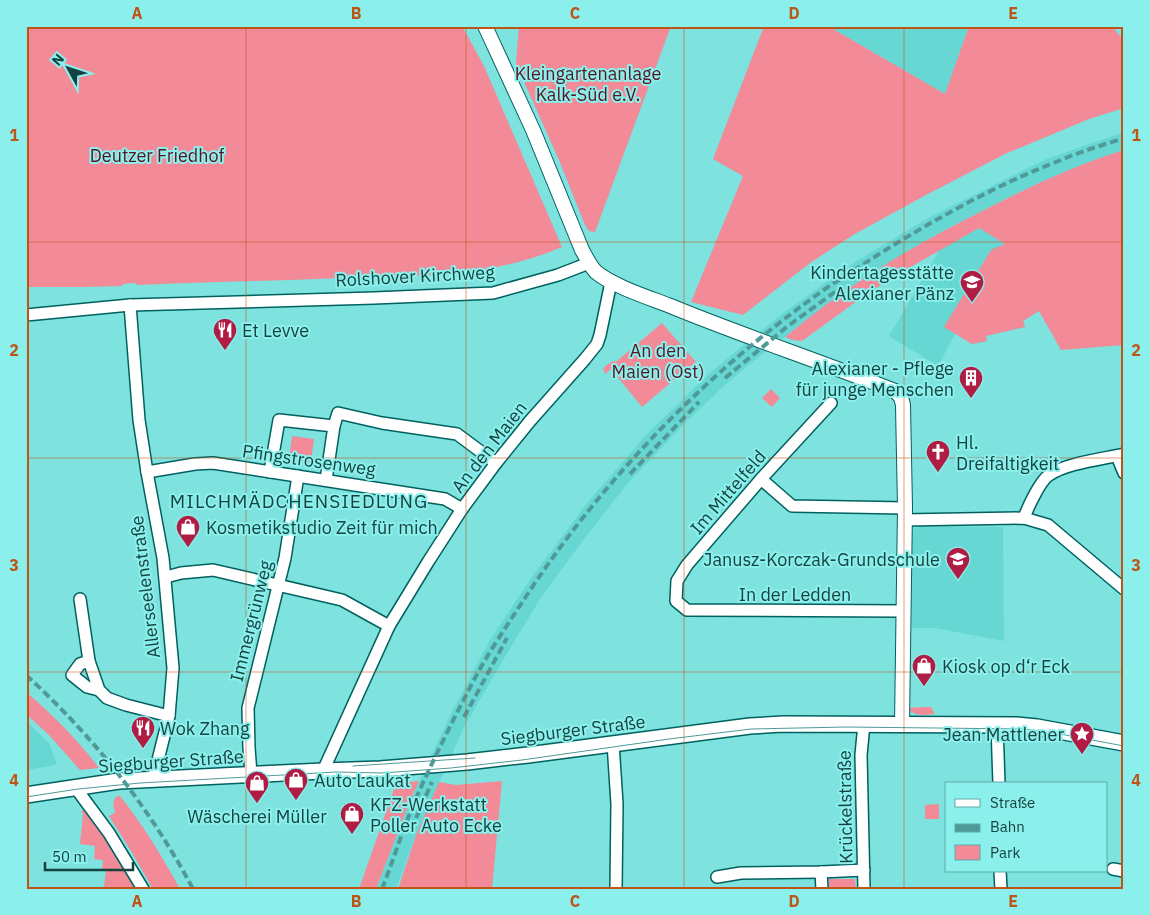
<svg xmlns="http://www.w3.org/2000/svg" width="1150" height="915" font-family="'IBM Plex Sans',sans-serif">
<style>
.built{fill:#67d7d4}
.green{fill:#f28a97}
.lines{fill:none;stroke-linecap:round;stroke-linejoin:round}
.minor-casing{stroke:#01615f;stroke-width:14}
.tertiary-casing{stroke:#01615f;stroke-width:16}
.secondary-casing{stroke:#01615f;stroke-width:18}
.minor{stroke:#fff;stroke-width:11}
.tertiary{stroke:#fff;stroke-width:14}
.secondary{stroke:#fff;stroke-width:15}
.tram{stroke:#4f9a97;stroke-width:1}
.rail{stroke:#4f9a97;stroke-width:4;stroke-dasharray:8 4;stroke-linecap:butt}
.grid{fill:none;stroke:#be5416;stroke-width:1;stroke-opacity:0.55}
.labels{text-anchor:middle;dominant-baseline:central;stroke-width:4;stroke-linejoin:round;paint-order:stroke}
.park-label{font-size:18px;fill:#591423;stroke:#8bf0ec}
.poi-label{font-size:18px;fill:#164240;stroke:#8bf0ec;text-anchor:start}
.street-label{font-size:18px;fill:#164240;stroke:#8bf0ec}
.neighbourhood-label{font-size:19px;letter-spacing:1px;fill:#164240;stroke:#8bf0ec}
.neatline{fill:none;stroke:#be5416;stroke-width:2}
.grid-label{font-size:16px;text-anchor:middle;font-weight:bold;fill:#be5416}
</style>
<rect width="100%" height="100%" fill="#7ee2df"/>
<g class="built">
<polygon points="828,26 969,26 945,94"/>
<polygon points="1124,132 1124,150 1097,159 1017,193 943,231 873,272 809,318 751,363 724,386 684,424 628,483 581,543 540,599 503,660 464,727 416,835 396,889 376,889 409,803 451,714 490,640 534,574 588,502 647,434 711,372 783,313 855,262 930,217 1044,160"/>
<polygon points="979,228 1005,244 1039,311 1023,321 1025,327 986,336 987,341 972,344 955,334 938,366 889,336 940,249"/>
<polygon points="920,526 1003,527 1004,641 935,628 912,628 912,533 914,529"/>
<polygon points="26,721 49,743 57,764 51,766 26,770"/>
</g>
<g class="green">
<path d="M26,26H462L484,66L562,247C493,277 416,276 342,278C274,281 205,282 137,285L136,283L123,284L122,286L81,287H26Z"/>
<polygon points="519,26 671,26 595,232 589,231 585,225 559,160 516,64"/>
<polygon points="764,26 828,26 945,94 969,26 1112,26 1124,41 1124,108 1089,119 1005,154 926,195 853,235 810,263 743,315 691,302 743,176 713,159"/>
<path d="M1124,150V345L1061,350L1039,311L1023,321L1025,327L986,336L987,341L972,344L944,327L991,250L1005,244L979,228L907,269L868,293L802,341L793,340L785,337C813,314 843,291 874,272C909,249 946,229 984,210C1029,187 1075,165 1124,150Z"/>
<polygon points="662,323 696,362 677,379 675,379 642,407 611,369 605,374 603,368 611,362 617,361"/>
<polygon points="771,389 780,398 772,407 762,398"/>
<polygon points="292,436 314,439 311,463 289,459"/>
<path d="M26,692C53,715 78,740 99,768L80,770L49,735L26,714Z"/>
<path d="M922,707H931L935,714C925,715 914,717 908,708Z"/>
<polygon points="419,781 409,803 376,889 359,889 394,789 399,783"/>
<polygon points="502,781 492,889 398,889 416,835 439,782 456,785"/>
<path d="M117,796H120C143,825 162,856 180,889H153L131,851L109,816L115,813C114,806 111,802 117,796Z"/>
<polygon points="939,804 939,819 925,819 925,805"/>
<polygon points="85,810 110,845 136,889 104,888 106,870 102,869 103,860 94,859 95,846 80,844 83,814 81,811"/>
<polygon points="829,879 855,879 856,889 829,889"/>
</g>
<g class="lines">
<defs>
<g id="minor">
<polyline points="130,305 139,420 147,472 163,558 173,668 169,716 153,780"/>
<polyline points="26,315 130,305 374,298 493,293 558,275 589,263"/>
<polyline points="831,403 761,479 687,565 677,581 676,601 687,610 903,611"/>
<polyline points="334,426 338,413 382,423 457,434 496,463"/>
<polyline points="1117,456 1124,473"/>
<polyline points="147,472 195,464 213,463 445,499 462,509"/>
<polyline points="270,472 279,420 334,426 326,480"/>
<polyline points="761,479 792,506 905,508"/>
<path d="M1024,518C1028,507 1040,481 1049,475C1066,463 1103,459 1124,454"/>
<polyline points="904,520 1024,518 1048,525 1124,589"/>
<polyline points="166,577 181,573 213,570 342,600 389,626"/>
<polyline points="80,599 89,661 99,690 107,698 126,705 169,716"/>
<polyline points="89,661 80,664 72,675 87,687 99,690"/>
<polyline points="997,725 999,784"/>
<polyline points="613,743 617,804 616,889"/>
<polyline points="323,771 389,626 428,562 462,509 496,463 530,421 585,359 597,344 600,335 611,282"/>
<polyline points="251,774 249,748 248,708 285,558 298,476"/>
<polyline points="75,787 109,833 143,889"/>
<polyline points="1113,869 1124,871"/>
<polyline points="1000,871 1001,889"/>
<polyline points="821,872 822,889"/>
<polyline points="717,877 741,873 821,872 864,870"/>
<polyline points="864,889 861,755 864,724"/>
</g>
<path id="tertiary" d="M485,26L533,130L582,250C586,257 590,266 596,272C613,286 647,297 668,305C743,336 820,361 895,391L901,397L903,405L905,508L902,724"/>
<polyline id="secondary" points="26,795 119,781 323,771 380,769 467,762 528,755 750,726 783,724 1016,725 1037,727 1124,743"/>
</defs>
<use href="#minor" class="minor-casing"/>
<use href="#tertiary" class="tertiary-casing"/>
<use href="#secondary" class="secondary-casing"/>
<use href="#minor" class="minor"/>
<use href="#tertiary" class="tertiary"/>
<use href="#secondary" class="secondary"/>
<g class="tram">
<polyline points="353,766 475,758"/>
<polyline points="26,797 78,789 140,783 336,772 382,773 451,768 522,760 669,739 751,729 846,727 1024,729 1060,734 1124,746"/>
</g>
<g class="rail">
<polyline points="725,378 788,326 839,289"/>
<polyline points="630,474 699,402"/>
<path d="M26,675C94,737 150,808 193,889"/>
<polyline points="464,717 507,638"/>
<polyline points="416,818 432,782"/>
<path d="M382,889C394,858 404,826 417,796C435,756 455,716 475,678C490,650 508,624 525,598C603,479 705,374 821,292C839,279 858,268 876,256C935,219 996,185 1061,160C1082,151 1103,145 1124,138"/>
</g>
</g>
<path class="grid" d="M246,26V889M466,26V889M684,26V889M904,26V889M26,242H1124M26,458H1124M26,672H1124"/>
<defs>
<symbol id="school-pin" viewBox="-11 -11 22 30"><path d="M0 17L-7.5 6A9.5 9.5 0 1 1 7.5 6Z" fill="#af1c44" stroke="#8bf0ec"/><path d="M0-5L7-2L0 1L-7-2ZM-4 1L0 2.5L4 1V4Q0 6-4 4Z" fill="#fff"/></symbol>
<symbol id="restaurant-pin" viewBox="-11 -11 22 30"><path d="M0 17L-7.5 6A9.5 9.5 0 1 1 7.5 6Z" fill="#af1c44" stroke="#8bf0ec"/><path d="M-5-6h1v4h1v-4h1v4h1v-4h1v5L-1.5 .5V6h-2V.5L-5-1ZM5-6V6H3V1.5H1.5Q1.5-4 5-6Z" fill="#fff"/></symbol>
<symbol id="building-pin" viewBox="-11 -11 22 30"><path d="M0 17L-7.5 6A9.5 9.5 0 1 1 7.5 6Z" fill="#af1c44" stroke="#8bf0ec"/><path d="M-4-6H4V6H1V3H-1V6H-4ZM-2.5-4.3h1.7v1.8h-1.7ZM.8-4.3h1.7v1.8H.8ZM-2.5-1h1.7V.8h-1.7ZM.8-1h1.7V.8H.8Z" fill="#fff"/></symbol>
<symbol id="church-pin" viewBox="-11 -11 22 30"><path d="M0 17L-7.5 6A9.5 9.5 0 1 1 7.5 6Z" fill="#af1c44" stroke="#8bf0ec"/><path d="M-1.2-6h2.4v3.5h3.3v2.4h-3.3V6h-2.4V-.1h-3.3v-2.4h3.3Z" fill="#fff"/></symbol>
<symbol id="shop-pin" viewBox="-11 -11 22 30"><path d="M0 17L-7.5 6A9.5 9.5 0 1 1 7.5 6Z" fill="#af1c44" stroke="#8bf0ec"/><path d="M-5-2.5h2.3a2.7 3.5 0 0 1 5.4 0H5L5.5 6h-11ZM-1.5-2.5h3a1.5 2.3 0 0 0-3 0Z" fill="#fff"/></symbol>
<symbol id="sight-pin" viewBox="-11 -11 22 30"><path d="M0 17L-7.5 6A9.5 9.5 0 1 1 7.5 6Z" fill="#af1c44" stroke="#8bf0ec"/><path d="M0-6L1.8-2.2L6-1.7L2.9 1.2L3.7 5.4L0 3.3L-3.7 5.4L-2.9 1.2L-6-1.7L-1.8-2.2Z" fill="#fff"/></symbol>
</defs>
<g fill-rule="evenodd">
<use href="#school-pin" x="958" y="268" width="28" height="38"/>
<use href="#restaurant-pin" x="211" y="316" width="28" height="38"/>
<use href="#building-pin" x="957" y="364" width="28" height="38"/>
<use href="#church-pin" x="924" y="438" width="28" height="38"/>
<use href="#shop-pin" x="174" y="513" width="28" height="38"/>
<use href="#school-pin" x="944" y="545" width="28" height="38"/>
<use href="#shop-pin" x="910" y="652" width="28" height="38"/>
<use href="#restaurant-pin" x="129" y="714" width="28" height="38"/>
<use href="#sight-pin" x="1068" y="720" width="28" height="38"/>
<use href="#shop-pin" x="282" y="766" width="28" height="38"/>
<use href="#shop-pin" x="243" y="769" width="28" height="38"/>
<use href="#shop-pin" x="338" y="800" width="28" height="38"/>
</g>
<g class="labels">
<g class="park-label">
<text x="588" y="73">Kleingartenanlage<tspan x="588" dy="21">Kalk-Süd e.V.</tspan></text>
<text x="157" y="155">Deutzer Friedhof</text>
<text x="658" y="350">An den<tspan x="658" dy="21">Maien (Ost)</tspan></text>
</g>
<g class="poi-label">
<text x="954" y="272" text-anchor="end">Kindertagesstätte<tspan x="954" dy="21">Alexianer Pänz</tspan></text>
<text x="242" y="330">Et Levve</text>
<text x="954" y="368" text-anchor="end">Alexianer - Pflege<tspan x="954" dy="21">für junge Menschen</tspan></text>
<text x="956" y="442">Hl.<tspan x="956" dy="21">Dreifaltigkeit</tspan></text>
<text x="206" y="527">Kosmetikstudio Zeit für mich</text>
<text x="940" y="559" text-anchor="end">Janusz-Korczak-Grundschule</text>
<text x="942" y="666">Kiosk op d‘r Eck</text>
<text x="160" y="728">Wok Zhang</text>
<text x="1064" y="734" text-anchor="end">Jean Mattlener</text>
<text x="314" y="780">Auto Laukat</text>
<text x="370" y="804">KFZ-Werkstatt<tspan x="370" dy="21">Poller Auto Ecke</tspan></text>
<text x="257" y="816" text-anchor="middle">Wäscherei Müller</text>
</g>
<g class="street-label">
<text transform="translate(415 276) rotate(-3)">Rolshover Kirchweg</text>
<text transform="translate(489 447) rotate(-52)">An den Maien</text>
<text transform="translate(309 460) rotate(8)">Pfingstrosenweg</text>
<text transform="translate(728 492) rotate(-49)">Im Mittelfeld</text>
<text transform="translate(145 587) rotate(-97)">Allerseelenstraße</text>
<text x="795" y="594">In der Ledden</text>
<text transform="translate(251 621) rotate(-76)">Immergrünweg</text>
<text transform="translate(573 730) rotate(-7)">Siegburger Straße</text>
<text transform="translate(171 761) rotate(-4)">Siegburger Straße</text>
<text transform="translate(845 807) rotate(-91)">Krückelstraße</text>
</g>
<g class="neighbourhood-label">
<text x="299" y="501">MILCHMÄDCHENSIEDLUNG</text>
</g>
</g>
<rect width="1150" height="915" fill="none" stroke="#8bf0ec" stroke-width="55"/>
<rect x="945" y="782" width="162" height="90" fill="#8bf0ec" stroke="#5caaa7"/>
<rect x="955" y="799" width="25" height="8" fill="#ffffff" stroke="#5caaa7"/>
<text x="990" y="808" font-size="15" fill="#164240">Straße</text>
<rect x="955" y="824" width="25" height="8" fill="#4f9a97" stroke="#5caaa7"/>
<text x="990" y="832" font-size="15" fill="#164240">Bahn</text>
<rect x="955" y="845" width="25" height="15" fill="#f28a97" stroke="#5caaa7"/>
<text x="990" y="858" font-size="15" fill="#164240">Park</text>
<g transform="translate(68 68) rotate(310)" stroke="#8bf0ec" stroke-width="4" paint-order="stroke">
<path d="M0-4L9 19L0 12L-9 19Z" fill="#164240"/>
<text y="-8" font-size="14" font-weight="bold" text-anchor="middle" fill="#164240">N</text>
</g>
<path d="M45 862v8h88v-8" fill="none" stroke="#164240" stroke-width="2.5"/>
<text x="52" y="862" font-size="15" fill="#164240" stroke="#8bf0ec" stroke-width="4" paint-order="stroke">50 m</text>
<rect x="28" y="28" width="1094" height="860" class="neatline"/>
<g class="grid-label">
<text x="137" y="19">A</text>
<text x="356" y="19">B</text>
<text x="575" y="19">C</text>
<text x="794" y="19">D</text>
<text x="1013" y="19">E</text>
<text x="14" y="141">1</text>
<text x="1136" y="141">1</text>
<text x="14" y="356">2</text>
<text x="1136" y="356">2</text>
<text x="14" y="571">3</text>
<text x="1136" y="571">3</text>
<text x="14" y="786">4</text>
<text x="1136" y="786">4</text>
<text x="137" y="907">A</text>
<text x="356" y="907">B</text>
<text x="575" y="907">C</text>
<text x="794" y="907">D</text>
<text x="1013" y="907">E</text>
</g>
</svg>
